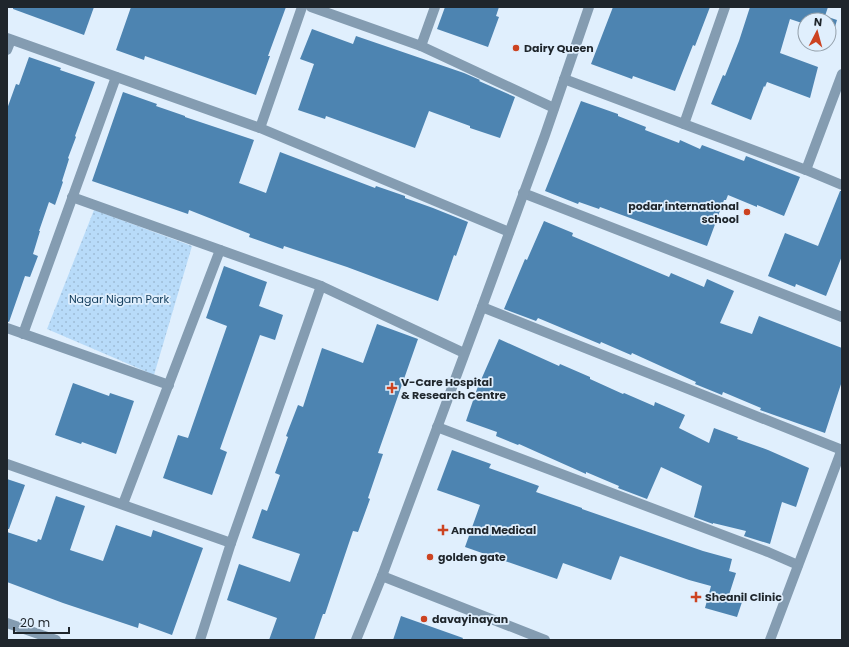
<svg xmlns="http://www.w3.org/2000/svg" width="849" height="647" font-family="Poppins,sans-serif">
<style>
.park{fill:url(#park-dots)}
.building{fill:#4d84b1}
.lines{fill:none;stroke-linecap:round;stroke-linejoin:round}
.minor{stroke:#849cb1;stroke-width:10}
.poi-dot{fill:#cc4321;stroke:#e0effd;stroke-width:1.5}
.labels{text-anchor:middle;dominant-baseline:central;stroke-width:3.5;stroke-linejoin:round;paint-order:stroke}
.poi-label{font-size:11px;font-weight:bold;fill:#1f262c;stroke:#e0effd;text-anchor:start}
.park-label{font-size:11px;fill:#113c5c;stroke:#e0effd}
</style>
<defs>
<pattern id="park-dots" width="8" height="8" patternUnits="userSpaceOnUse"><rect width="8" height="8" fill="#b8dbf9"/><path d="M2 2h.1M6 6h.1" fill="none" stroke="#9ebcd6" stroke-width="1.8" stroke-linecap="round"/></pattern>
</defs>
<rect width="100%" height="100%" fill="#e0effd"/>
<polygon class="park" points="94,210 192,246 154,375 47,329"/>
<g class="building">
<polygon points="13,7 94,7 84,35 13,9"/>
<polygon points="131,7 286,7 268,56 270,56 256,95 145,56 144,60 116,50"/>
<polygon points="445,7 499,7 496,16 499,17 488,47 437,29"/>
<polygon points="613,7 710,7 695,46 693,45 675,91 633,76 632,79 591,64"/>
<polygon points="750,7 828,7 825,16 837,20 833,34 829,32 829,20 805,20 805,24 790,19 780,53 818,67 810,98 767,82 765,87 764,86 751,120 711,104 723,75 725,76 739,41"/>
<polygon points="312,29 353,44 356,36 464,73 480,80 479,81 515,97 500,138 470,128 470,126 429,111 415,148 326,116 325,119 298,110 314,64 300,59"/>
<polygon points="29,57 61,68 60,70 95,82 75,136 76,137 68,158 69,159 62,181 63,182 55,205 49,202 39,231 40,231 33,254 38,256 30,277 25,276 9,322 7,321 7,109 16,84 19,85"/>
<polygon points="123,92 157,104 156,106 185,116 185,117 254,140 239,183 266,193 280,152 375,188 376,186 405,196 405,198 433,208 468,222 456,256 454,255 438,301 347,267 284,246 283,249 249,237 250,234 189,210 188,214 92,181"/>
<polygon points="581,101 618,114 618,116 646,127 645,130 679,143 680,140 700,149 702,145 744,161 746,156 800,177 784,216 757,205 757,207 728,195 726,200 724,200 707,246 600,207 599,209 579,202 578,204 545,191"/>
<polygon points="840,191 842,191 842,256 826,296 796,284 795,287 768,276 785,233 818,246"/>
<polygon points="544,221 573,233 572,236 669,277 671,273 704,287 707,279 734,291 720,323 752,334 759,316 842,348 842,381 825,433 760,410 761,408 723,392 722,395 695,384 696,382 632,353 631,355 601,342 600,344 538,318 536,321 504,309 525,259 527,260"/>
<polygon points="224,266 267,282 259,306 283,315 275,340 260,335 220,449 227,452 212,495 163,478 178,435 188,438 227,326 206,318"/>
<polygon points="377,324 418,339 378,453 383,454 368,498 370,499 358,532 353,531 325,614 323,614 314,640 269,640 277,618 227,600 239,564 290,582 300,554 252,538 262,509 267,511 280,475 275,473 288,437 286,436 298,405 303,407 322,348 363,363"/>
<polygon points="499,339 559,366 560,364 590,377 590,379 623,394 624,393 654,406 655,402 685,415 679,428 709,443 714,428 738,437 737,439 768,450 809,468 796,507 782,502 770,544 744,536 746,531 713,523 713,524 694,517 702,486 661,467 647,499 618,488 619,486 586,472 586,474 519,444 518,445 496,436 497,432 466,421 477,389"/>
<polygon points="73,383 109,396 110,393 134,401 116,454 82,442 81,444 55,435"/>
<polygon points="452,450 491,464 489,468 539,486 536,492 582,508 582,509 703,551 732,559 729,571 736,573 728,598 742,602 737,617 705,608 711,586 689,580 620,556 611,580 563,563 557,579 465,547 480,505 437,490"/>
<polygon points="7,479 25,485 9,529 7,529"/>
<polygon points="56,496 85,506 70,550 103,561 116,525 151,537 153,530 203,548 172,635 139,623 138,628 63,603 7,582 7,532 37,542 38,539 41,540"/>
<polygon points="401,616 463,638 462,640 393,640"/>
</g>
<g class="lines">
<g class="minor">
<polyline points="311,7 421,46 554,108"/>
<polyline points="7,38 260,128 509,232"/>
<polyline points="421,46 435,7"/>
<polyline points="7,50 11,40"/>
<polyline points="564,79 806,170 842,185"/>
<polyline points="684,124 725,7"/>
<polyline points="260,128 302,7"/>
<polyline points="806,170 842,74"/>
<polyline points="523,193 842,317"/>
<polyline points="72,197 321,286 464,353"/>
<polyline points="482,307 842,450"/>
<polyline points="7,328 169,385"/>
<polyline points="23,334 116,77"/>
<polyline points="437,427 768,552 798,565"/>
<polyline points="7,464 231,543"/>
<polyline points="123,504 220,250"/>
<polyline points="382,576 545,640"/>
<polyline points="7,623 56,640"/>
<polyline points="200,640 231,543 321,286"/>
<polyline points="356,640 382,576 482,307 545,135 589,7"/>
<polyline points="770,640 842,449"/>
</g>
</g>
<g class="poi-dot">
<circle cx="516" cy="48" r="4"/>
<circle cx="747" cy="212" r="4"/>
<path d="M390 382h4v4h4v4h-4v4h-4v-4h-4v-4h4z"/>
<path d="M441 524h4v4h4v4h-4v4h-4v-4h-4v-4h4z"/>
<circle cx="430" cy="557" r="4"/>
<path d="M694 591h4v4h4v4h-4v4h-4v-4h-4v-4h4z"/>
<circle cx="424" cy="619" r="4"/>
</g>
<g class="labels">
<g class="poi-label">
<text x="524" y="48">Dairy Queen</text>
<text x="739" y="206" text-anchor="end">podar international<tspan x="739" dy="13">school</tspan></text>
<text x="401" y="382">V-Care Hospital<tspan x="401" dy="13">&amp; Research Centre</tspan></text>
<text x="451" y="530">Anand Medical</text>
<text x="438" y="557">golden gate</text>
<text x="705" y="597">Sheanil Clinic</text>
<text x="432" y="619">davayinayan</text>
</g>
<g class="park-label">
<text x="119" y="299">Nagar Nigam Park</text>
</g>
</g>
<rect width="849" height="647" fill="none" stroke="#1f262c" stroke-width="16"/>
<g transform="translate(817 32) rotate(6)"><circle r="19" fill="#e0effd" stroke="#939fa9"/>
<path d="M0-3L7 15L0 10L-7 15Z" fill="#cc4321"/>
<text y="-6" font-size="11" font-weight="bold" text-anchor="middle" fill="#1f262c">N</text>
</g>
<path d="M14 627v6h55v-6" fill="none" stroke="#1f262c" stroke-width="2"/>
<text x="20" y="627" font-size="12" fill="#1f262c" stroke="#e0effd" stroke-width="3" paint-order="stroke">20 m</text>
</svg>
